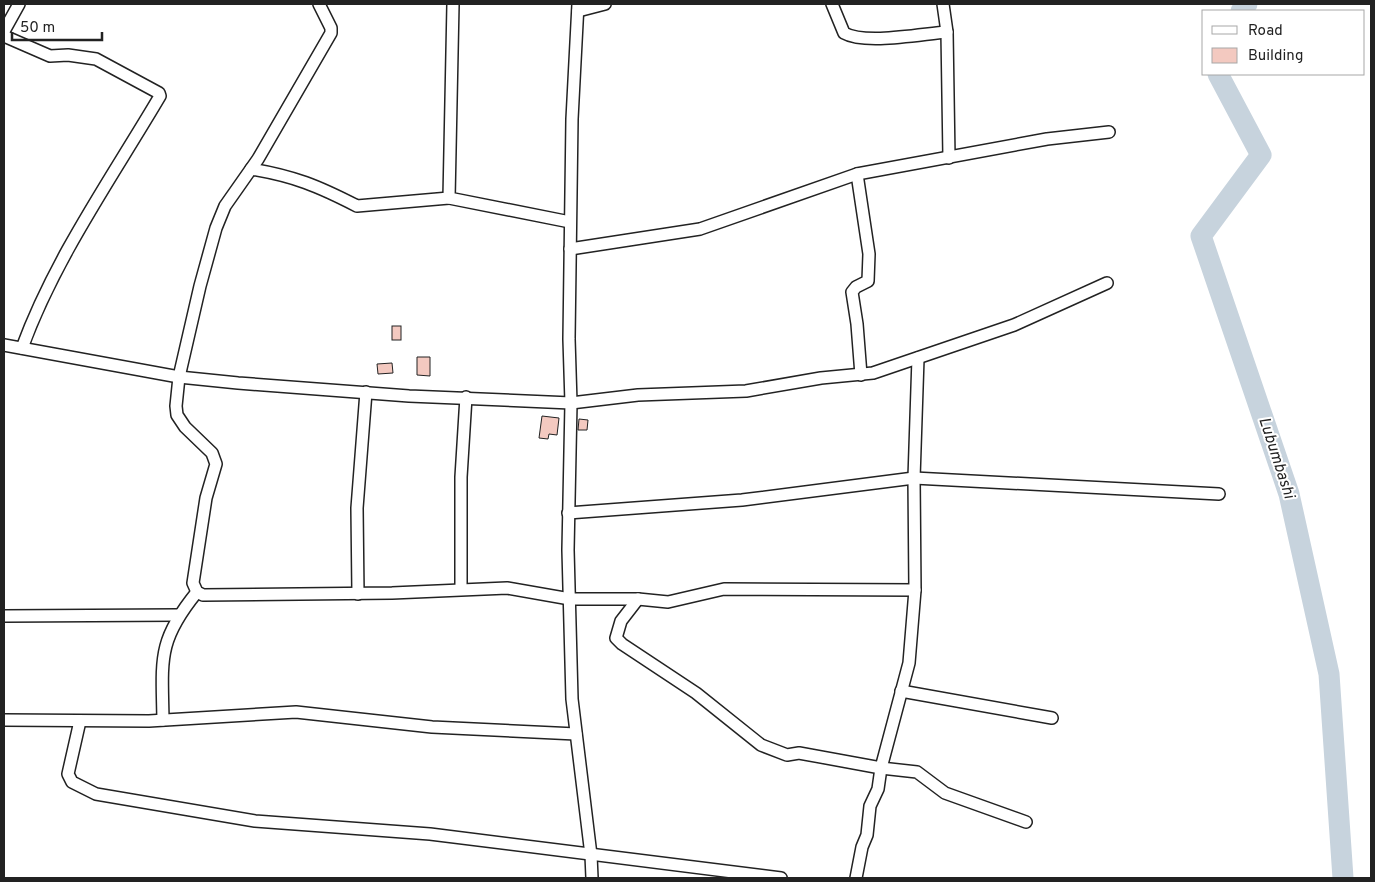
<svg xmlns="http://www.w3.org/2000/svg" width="1375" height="882" font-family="Overpass,sans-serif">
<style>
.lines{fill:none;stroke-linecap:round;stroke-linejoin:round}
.river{stroke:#c7d3dd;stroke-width:21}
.building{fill:#f3c9c0;stroke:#222}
.street-casing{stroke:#222;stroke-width:14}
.street{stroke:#fff;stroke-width:11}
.labels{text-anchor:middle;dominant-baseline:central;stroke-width:4;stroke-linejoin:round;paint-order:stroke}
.water-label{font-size:16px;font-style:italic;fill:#222;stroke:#fff}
</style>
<rect width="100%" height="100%" fill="#fff"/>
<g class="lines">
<g class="river">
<polyline points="1241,11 1247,4"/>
<polyline points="1218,74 1261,155 1201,236 1289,494 1329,674 1343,878"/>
</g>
</g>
<g class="building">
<rect x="392" y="326" width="9" height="14"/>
<polygon points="417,357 430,357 430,376 417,375"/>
<polygon points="392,363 393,373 378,374 377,364"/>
<polygon points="542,416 559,418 557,435 549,434 548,439 539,438"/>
<polygon points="579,419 588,420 587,430 578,430"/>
</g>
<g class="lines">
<defs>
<g id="street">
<polyline points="319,4 331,28 331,33 258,159 225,206 216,228 200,286 179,377 176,406 177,415 185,427 212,453 216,464 206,498 193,583 197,592 203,595 392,593 507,588 570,599 638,599 668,602 724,589 915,590"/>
<polyline points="453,4 449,198 570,222"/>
<polyline points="578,4 572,119 569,339 571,403 568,550 572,699 591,855 592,878"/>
<path d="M832,4L844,33C865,45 921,34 947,32"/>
<polyline points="943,4 947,32 949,158"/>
<polyline points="578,11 605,4"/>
<polyline points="4,31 19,4"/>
<path d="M4,36L50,56L68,55L96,59L159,93L160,96C111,179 55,258 22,348"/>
<path d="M251,169C294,176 318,186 357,206L449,198"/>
<polyline points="857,174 869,254 868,281 856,287 852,292 857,324 861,375"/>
<polyline points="570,249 700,229 857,174 1047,139 1109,132"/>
<polyline points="4,345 179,377 238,383 409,396 571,403 638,395 746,391 821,378 873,373 1014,325 1107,283"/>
<polyline points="568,513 742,500 914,478 1219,494"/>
<polyline points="461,589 461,477 466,397"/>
<polyline points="358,594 357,508 366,392"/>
<polyline points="638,599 621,621 616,638 622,644 696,693 761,745 787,755 799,753 881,768 917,772 945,793 1026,822"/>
<polyline points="4,616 178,615"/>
<polyline points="901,691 1052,718"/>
<polyline points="4,720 149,721 296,712 432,727 576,734"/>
<path d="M163,720C162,660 157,641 197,592"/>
<polyline points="80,721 68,774 72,782 96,794 255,821 430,834 781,878"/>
<polyline points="856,878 862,847 867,835 870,806 878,789 881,768 909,663 915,590 914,478 918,358"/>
</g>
</defs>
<use href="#street" class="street-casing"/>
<use href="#street" class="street"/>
</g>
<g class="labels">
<g class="water-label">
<text transform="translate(1276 458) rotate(72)">Lubumbashi</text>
</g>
</g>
<rect width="1375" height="882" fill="none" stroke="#222222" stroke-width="10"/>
<rect x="1202" y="10" width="162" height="65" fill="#ffffff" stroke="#a7a7a7"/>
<rect x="1212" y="26" width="25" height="8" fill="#ffffff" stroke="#a7a7a7"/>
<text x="1248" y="35" font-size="15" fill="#222222">Road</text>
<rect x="1212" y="48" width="25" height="15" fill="#f3c9c0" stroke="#a7a7a7"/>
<text x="1248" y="60" font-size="15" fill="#222222">Building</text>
<path d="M12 32v8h90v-8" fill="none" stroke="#222222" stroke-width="2.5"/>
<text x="20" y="32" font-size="15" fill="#222222" stroke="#ffffff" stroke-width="4" paint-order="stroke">50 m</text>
</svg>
